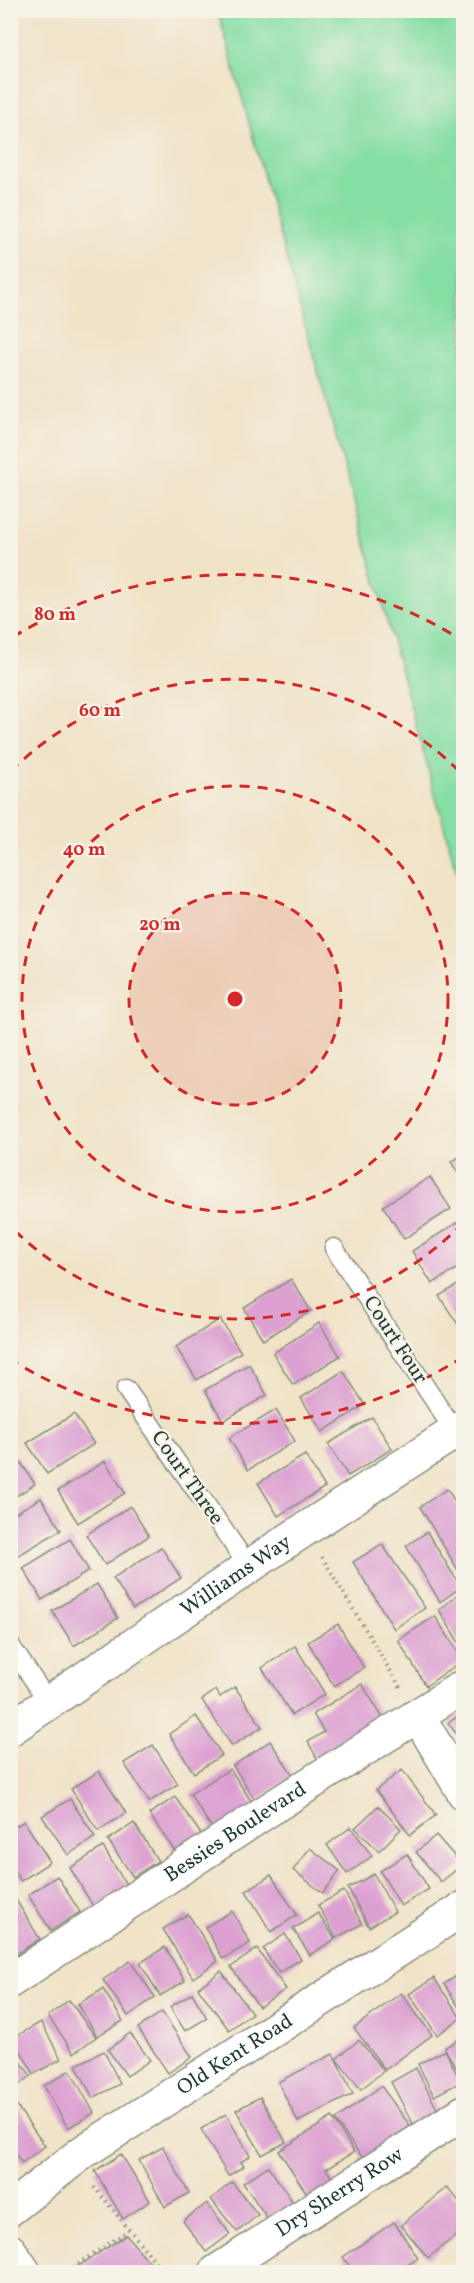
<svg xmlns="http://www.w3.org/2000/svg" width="474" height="2283" font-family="Vollkorn,serif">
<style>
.green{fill:#85dea3;stroke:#528e6c;stroke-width:1.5}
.building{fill:#dca0d1}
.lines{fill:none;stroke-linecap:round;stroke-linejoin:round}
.service-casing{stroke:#88907e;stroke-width:21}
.minor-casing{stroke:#88907e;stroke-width:36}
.path{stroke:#88907e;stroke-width:4;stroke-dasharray:1.5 4.5;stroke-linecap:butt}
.service{stroke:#fff;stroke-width:18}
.minor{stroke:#fff;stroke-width:33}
.ring{fill:none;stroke:#d62828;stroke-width:3;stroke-dasharray:10 8}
.labels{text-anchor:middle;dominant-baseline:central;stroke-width:5;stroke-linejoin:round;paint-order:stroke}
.street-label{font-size:21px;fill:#1f3d34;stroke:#f7f3e8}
.centre{fill:#d62828;stroke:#f7f3e8;stroke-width:3}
.ring-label{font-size:18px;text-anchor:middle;font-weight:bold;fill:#d62828;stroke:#f7f3e8;stroke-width:5;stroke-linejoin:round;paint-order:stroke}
</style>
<rect width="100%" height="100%" fill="#f7f3e8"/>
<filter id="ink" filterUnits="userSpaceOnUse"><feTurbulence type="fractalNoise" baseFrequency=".0167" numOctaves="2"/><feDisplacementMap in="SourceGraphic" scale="12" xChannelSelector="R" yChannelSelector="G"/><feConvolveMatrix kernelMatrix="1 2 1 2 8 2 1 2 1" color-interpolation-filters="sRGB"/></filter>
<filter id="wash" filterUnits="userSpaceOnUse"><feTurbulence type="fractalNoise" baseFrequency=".008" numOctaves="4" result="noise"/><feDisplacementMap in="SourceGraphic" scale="24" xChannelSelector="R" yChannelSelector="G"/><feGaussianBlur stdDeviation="1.35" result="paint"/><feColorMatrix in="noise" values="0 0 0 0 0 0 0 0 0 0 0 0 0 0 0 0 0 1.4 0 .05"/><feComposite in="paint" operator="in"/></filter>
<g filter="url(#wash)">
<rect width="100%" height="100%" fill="#f0e3c8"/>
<polygon class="green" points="218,11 463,11 463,895"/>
<g id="blocks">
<g class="building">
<polygon points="464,1154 464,1182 451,1162"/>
<polygon points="430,1177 451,1209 404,1239 383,1206"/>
<polygon points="458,1222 464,1231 464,1264 432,1284 412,1251"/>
<polygon points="291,1279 311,1311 263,1340 244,1308"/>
<polygon points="464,1281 464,1327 461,1329 439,1296"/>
<polygon points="220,1319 241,1352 197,1380 176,1347"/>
<polygon points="319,1323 340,1356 293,1385 273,1353"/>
<polygon points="249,1364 267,1395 223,1421 205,1390"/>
<polygon points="343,1371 365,1405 322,1432 301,1398"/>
<polygon points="276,1410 295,1441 248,1470 229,1438"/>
<polygon points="74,1414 94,1444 47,1474 27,1443"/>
<polygon points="372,1417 392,1449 348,1476 328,1444"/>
<polygon points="16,1455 35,1484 10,1500 10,1458"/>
<polygon points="305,1455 325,1487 278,1516 258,1483"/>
<polygon points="105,1461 125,1493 78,1523 58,1491"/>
<polygon points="447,1489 464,1516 464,1580 420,1507"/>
<polygon points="41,1498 61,1530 14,1558 10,1552 10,1516"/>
<polygon points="130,1506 149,1536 105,1565 86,1535"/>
<polygon points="427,1532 461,1587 440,1602 406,1546"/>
<polygon points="70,1539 89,1571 42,1600 23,1568"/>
<polygon points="382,1544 425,1608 394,1629 353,1562"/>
<polygon points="161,1547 181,1578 133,1609 113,1578"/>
<polygon points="97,1584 118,1618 74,1646 52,1611"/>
<polygon points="464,1589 464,1651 439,1610"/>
<polygon points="435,1616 463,1660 426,1686 398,1640"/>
<polygon points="338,1624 364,1668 334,1686 308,1642"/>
<polygon points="295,1646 325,1694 292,1715 262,1668"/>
<polygon points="362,1684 384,1720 318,1760 308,1742 324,1732 313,1714"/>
<polygon points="235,1687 262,1727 232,1746 202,1700 216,1690 220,1697"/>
<polygon points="464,1712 464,1744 448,1723"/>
<polygon points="196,1716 222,1755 194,1773 169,1734"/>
<polygon points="270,1741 293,1775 256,1801 233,1766"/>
<polygon points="153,1745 178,1784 149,1802 124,1763"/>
<polygon points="230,1769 255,1807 215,1833 190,1794"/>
<polygon points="402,1770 436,1815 410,1835 376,1790"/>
<polygon points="99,1771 126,1813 98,1831 71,1789"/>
<polygon points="175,1797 208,1844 178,1856 149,1814"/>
<polygon points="70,1799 95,1837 68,1855 42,1816"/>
<polygon points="378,1806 401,1829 379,1851 355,1828"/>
<polygon points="24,1821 50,1862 21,1881 10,1865 10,1830"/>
<polygon points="134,1823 158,1861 133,1877 108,1840"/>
<polygon points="351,1827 372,1856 347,1874 327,1845"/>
<polygon points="436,1835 462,1865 441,1882 416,1852"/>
<polygon points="103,1847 130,1891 96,1911 70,1868"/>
<polygon points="310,1848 340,1871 323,1893 293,1870"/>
<polygon points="407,1854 429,1889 401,1906 380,1871"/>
<polygon points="374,1874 395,1912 369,1927 348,1888"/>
<polygon points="271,1875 297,1915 271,1932 246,1891"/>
<polygon points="57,1876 80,1912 51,1931 28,1895"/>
<polygon points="344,1891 362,1924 336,1938 318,1905"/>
<polygon points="16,1900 40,1939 10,1958 10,1903"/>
<polygon points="232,1911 250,1943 223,1959 205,1927"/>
<polygon points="318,1913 335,1939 310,1955 293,1929"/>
<polygon points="188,1914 218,1961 193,1978 163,1929"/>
<polygon points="285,1934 301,1959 279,1973 263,1949"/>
<polygon points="165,1947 185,1981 160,1996 140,1963"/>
<polygon points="257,1949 286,1989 259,2007 231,1967"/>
<polygon points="130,1961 155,1997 128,2016 103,1980"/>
<polygon points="221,1971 252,2013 229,2030 198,1988"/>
<polygon points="464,1971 464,2015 444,1984"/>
<polygon points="434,1978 461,2018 437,2035 409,1994"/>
<polygon points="103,1989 123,2021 97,2036 78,2004"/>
<polygon points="192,1993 207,2018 185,2031 170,2007"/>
<polygon points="401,1993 432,2035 385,2070 354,2028"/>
<polygon points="69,2000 96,2037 74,2053 48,2016"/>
<polygon points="162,2012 192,2057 168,2073 138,2028"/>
<polygon points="41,2022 61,2059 34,2074 13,2038"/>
<polygon points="130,2033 150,2060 127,2076 108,2050"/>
<polygon points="464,2036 464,2079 444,2048"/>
<polygon points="359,2040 384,2071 361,2089 336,2059"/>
<polygon points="10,2047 31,2076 10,2091"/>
<polygon points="445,2050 461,2082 434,2096 418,2064"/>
<polygon points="104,2051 120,2084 93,2098 76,2065"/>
<polygon points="333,2054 353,2094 298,2122 278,2082"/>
<polygon points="416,2068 439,2113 414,2126 391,2082"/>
<polygon points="70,2070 94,2113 68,2128 44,2086"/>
<polygon points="381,2086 411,2127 364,2160 335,2120"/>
<polygon points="260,2097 286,2142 262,2155 236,2110"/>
<polygon points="16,2105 45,2146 22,2163 10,2146 10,2109"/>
<polygon points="226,2114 250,2156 241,2162 244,2166 228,2176 201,2129"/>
<polygon points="332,2117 354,2152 326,2169 336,2184 311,2200 279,2151"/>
<polygon points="163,2147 189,2193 165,2207 139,2160"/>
<polygon points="121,2154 150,2201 123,2219 95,2171"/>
<polygon points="268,2166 295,2205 270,2222 243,2183"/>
<polygon points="232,2182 258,2215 237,2232 211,2199"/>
<polygon points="447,2187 464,2207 464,2229 428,2258 401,2225"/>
<polygon points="207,2203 230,2234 206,2252 183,2221"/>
<polygon points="394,2222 418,2258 397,2272 354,2272 343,2257"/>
<polygon points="126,2235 158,2272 81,2272 77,2267"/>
</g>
</g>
</g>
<g filter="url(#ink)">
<use href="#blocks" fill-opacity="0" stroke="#88907e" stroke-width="1.5"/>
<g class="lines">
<defs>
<g id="service">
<polyline points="334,1248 455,1432"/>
<polyline points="126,1389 249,1567"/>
<polyline points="10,1645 49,1703"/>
</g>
<g id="minor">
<polyline points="415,1717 424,1726 464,1793"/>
<path id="s1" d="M10,1729L281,1545L464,1426"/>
<path id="s2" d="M10,1981L273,1807L464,1686"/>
<path id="s3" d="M10,2209L83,2152L464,1908"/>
<polyline points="10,2251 24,2272"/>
<path id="s4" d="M216,2272L464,2112"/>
</g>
</defs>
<use href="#service" class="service-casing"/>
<use href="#minor" class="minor-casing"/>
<g class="path">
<polyline points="322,1557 400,1687"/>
<polyline points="94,2187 164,2272"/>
<polyline points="69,2272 82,2261 128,2231"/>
</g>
<use href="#service" class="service"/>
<use href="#minor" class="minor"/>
</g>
</g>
<circle cx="235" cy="999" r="106" fill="#d62828" fill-opacity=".12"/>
<g class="ring">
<circle cx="235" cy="999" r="106"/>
<circle cx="235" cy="999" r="213"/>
<path d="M463 1223A319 319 0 0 1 11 1227M11 771A319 319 0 0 1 463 775"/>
<path d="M463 1357A425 425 0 0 1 13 1361M13 637A425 425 0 0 1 463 641"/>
</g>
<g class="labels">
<g class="street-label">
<text transform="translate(395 1340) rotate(57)">Court Four</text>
<text transform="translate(187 1478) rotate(55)">Court Three</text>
<text stroke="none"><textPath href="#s1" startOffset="273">Williams Way</textPath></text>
<text stroke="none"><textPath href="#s2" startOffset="270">Bessies Boulevard</textPath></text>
<text stroke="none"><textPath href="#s3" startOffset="273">Old Kent Road</textPath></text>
<text stroke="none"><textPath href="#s4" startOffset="147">Dry Sherry Row</textPath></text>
</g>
</g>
<circle cx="235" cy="999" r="9" class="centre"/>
<g class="ring-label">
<text x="55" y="620">80 m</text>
<text x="100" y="716">60 m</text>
<text x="84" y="855">40 m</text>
<text x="160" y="930">20 m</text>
</g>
<rect width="474" height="2283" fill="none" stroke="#f7f3e8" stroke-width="36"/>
</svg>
